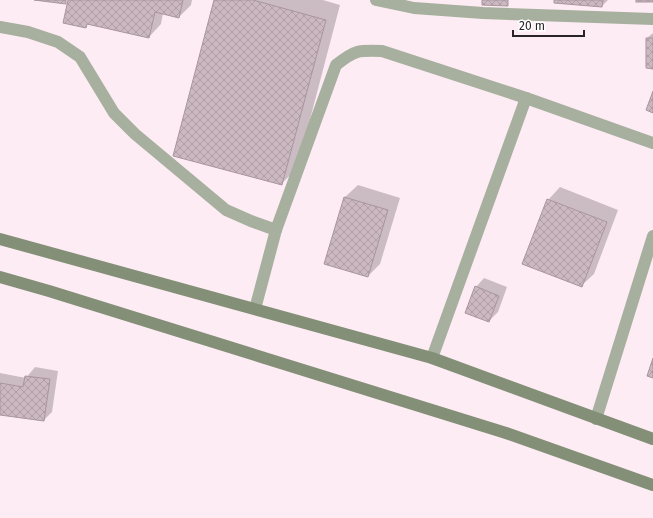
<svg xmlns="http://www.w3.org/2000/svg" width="653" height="518" font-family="'Fira Sans',sans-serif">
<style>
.shadow{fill:#0003}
.building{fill:url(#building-cross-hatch);stroke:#a9959e}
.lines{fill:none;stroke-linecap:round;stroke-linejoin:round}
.minor{stroke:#a7b09f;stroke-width:12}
.secondary{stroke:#839077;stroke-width:12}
</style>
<defs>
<pattern id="building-cross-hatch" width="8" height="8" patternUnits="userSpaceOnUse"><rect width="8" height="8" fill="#ccb8c1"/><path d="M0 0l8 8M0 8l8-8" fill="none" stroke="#af9ea6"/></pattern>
</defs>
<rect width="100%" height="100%" fill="#feecf4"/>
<g class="shadow">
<polygon points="69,0 192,0 191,5 179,17 163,13 161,24 149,37 89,23 85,26"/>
<polygon points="215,0 323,0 340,5 297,169 281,184"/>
<polygon points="555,0 608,0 602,6"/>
<polygon points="653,33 653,68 647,38"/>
<polygon points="358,185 400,198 380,264 368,276 325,263 345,197"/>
<polygon points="560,187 618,210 594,274 581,286 548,200"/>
<polygon points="484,278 507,287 498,312 489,321 476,287"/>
<polygon points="35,367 58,371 52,412 44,420 0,414 0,373 26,378"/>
</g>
<g class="building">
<polygon points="34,0 66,0 66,4"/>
<polygon points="68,0 183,0 179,18 155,12 149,38 87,24 86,28 63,23"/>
<polygon points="214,0 253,0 326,20 282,185 173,156"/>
<polygon points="482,0 508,0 508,6 482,5"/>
<polygon points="554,0 603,0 602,7 554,3"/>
<rect x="636" y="0" width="17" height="2"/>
<polygon points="646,38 653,38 653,69 646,68"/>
<polygon points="653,91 653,113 646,110"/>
<polygon points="344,197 388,210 368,277 324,264"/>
<polygon points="547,199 607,222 582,287 522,264"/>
<polygon points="475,286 499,296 489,322 465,313"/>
<polygon points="653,358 653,378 647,376"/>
<polygon points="25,376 50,379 44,421 0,415 0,383 23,387"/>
</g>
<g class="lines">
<g class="minor">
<polyline points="376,0 414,8 483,13 653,19"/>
<path d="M0,27L28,32L58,42L80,57L114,113L135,134L226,210L251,221L276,230L336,65C355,50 358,50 382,51L526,98L653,143"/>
<polyline points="255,309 276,230"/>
<polyline points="432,358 526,98"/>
<polyline points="596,419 653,236"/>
</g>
<g class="secondary">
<polyline points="0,239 432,358 653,439"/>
<polyline points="0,277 49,291 506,433 653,485"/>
</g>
</g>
<path d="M513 30v6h71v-6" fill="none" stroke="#2a2326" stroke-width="2"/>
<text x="519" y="30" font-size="12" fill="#2a2326" stroke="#ffffff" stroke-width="3" paint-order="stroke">20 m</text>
</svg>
